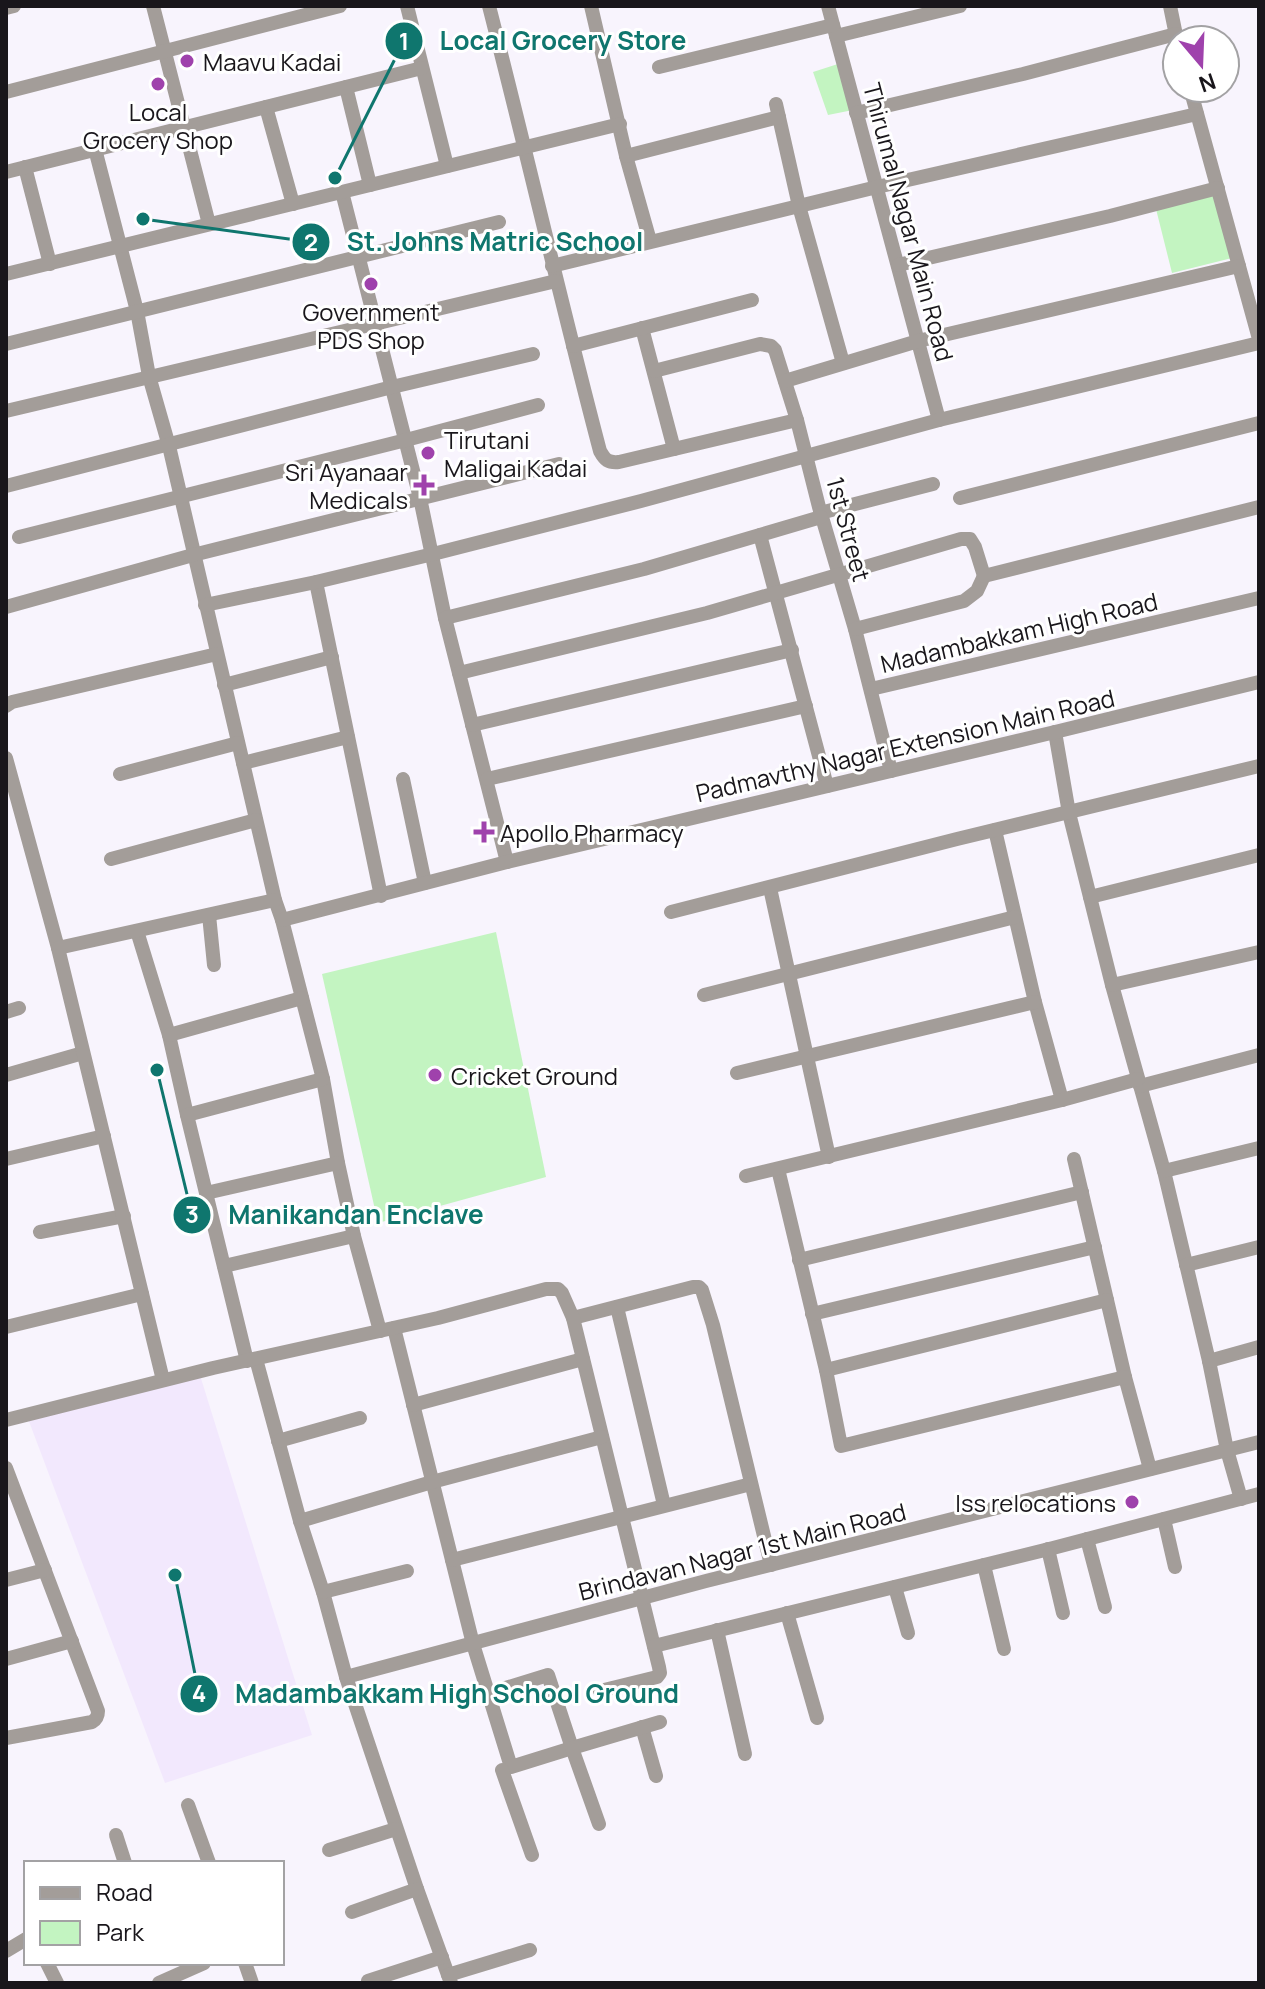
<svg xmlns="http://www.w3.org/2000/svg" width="1265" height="1989" font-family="Manrope,sans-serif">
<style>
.built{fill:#f2e8fd}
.green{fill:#c3f4c1}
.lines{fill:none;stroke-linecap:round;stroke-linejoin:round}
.minor{stroke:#a39d99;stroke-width:14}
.poi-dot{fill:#9f42ac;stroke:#fff;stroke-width:3}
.labels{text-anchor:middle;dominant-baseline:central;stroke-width:6;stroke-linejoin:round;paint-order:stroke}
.poi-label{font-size:24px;fill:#19161b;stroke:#fff;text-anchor:start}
.street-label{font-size:24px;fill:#19161b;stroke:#fff}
.leader{fill:none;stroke:#0f766e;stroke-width:3}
.callout-dot{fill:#0f766e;stroke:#fff;stroke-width:3}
.mark-label{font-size:24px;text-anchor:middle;font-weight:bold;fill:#fff}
.callout-label{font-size:26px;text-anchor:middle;font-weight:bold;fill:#0f766e;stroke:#fff;stroke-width:6;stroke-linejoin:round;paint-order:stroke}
</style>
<rect width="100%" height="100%" fill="#f8f4fd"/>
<polygon class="built" points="199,1372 312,1735 165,1783 27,1416"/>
<g class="green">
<polygon points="841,63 853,110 828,115 813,72"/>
<polygon points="1219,193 1232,258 1172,273 1156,209"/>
<polygon points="496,932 546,1177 378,1223 322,974"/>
</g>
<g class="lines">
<g class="minor">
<polyline points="153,6 209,224"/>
<polyline points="407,6 447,166"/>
<path d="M489,6C527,154 561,303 600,451C605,460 608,463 619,462L797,420"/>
<polyline points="591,6 626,156 650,241"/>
<polyline points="828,6 939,420"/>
<polyline points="1170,6 1177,40"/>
<polyline points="6,8 14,6"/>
<polyline points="836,36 960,6"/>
<polyline points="659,67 833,25"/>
<polyline points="346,87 370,185"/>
<polyline points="1190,88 1259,339"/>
<polyline points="6,92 340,6"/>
<polyline points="776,104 799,206 843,363"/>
<polyline points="266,107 293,204"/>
<polyline points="856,113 1023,74 1176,34"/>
<polyline points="95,149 137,311 149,376 169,446 275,900 282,920 323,1079 338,1163 354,1236 380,1331"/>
<polyline points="626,156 779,117"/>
<polyline points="25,167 50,264"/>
<polyline points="6,172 422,68"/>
<polyline points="342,192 420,498 445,618 507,862"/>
<polyline points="898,265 1110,216 1218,188"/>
<polyline points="552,266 877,187 1197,114"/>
<polyline points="6,274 620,124"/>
<polyline points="642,328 674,449"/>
<polyline points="6,344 499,222"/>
<polyline points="573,346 752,300"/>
<polyline points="654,371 760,344 771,346 775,350 797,420 819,507 855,629 891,771"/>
<polyline points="785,381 918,341 1239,266"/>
<polyline points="6,411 556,281"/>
<polyline points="6,486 392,387 533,354"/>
<polyline points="960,498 1259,423"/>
<polyline points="820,513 933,484"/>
<polyline points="760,535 827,786"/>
<polyline points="19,537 406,440 538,405"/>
<polyline points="316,582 381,896"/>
<polyline points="205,605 316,582 433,554 641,501 939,420 1259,343"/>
<polyline points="6,607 193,555 559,464"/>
<polyline points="445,618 644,569 821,517"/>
<polyline points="855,629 964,601 977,591 984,576"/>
<polyline points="459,673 707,613 961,539 970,539 975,547 984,576 1259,507"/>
<polyline points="224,685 332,657"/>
<polyline points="871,689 1259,598"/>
<polyline points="6,706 12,702 217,654"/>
<polyline points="472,725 792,650"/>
<polyline points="1055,732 1069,813 1112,985 1164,1171 1209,1361 1227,1450 1241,1499"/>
<polyline points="6,758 58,948"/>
<polyline points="243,763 348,737"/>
<polyline points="120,774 238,743"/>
<polyline points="403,779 425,883"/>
<polyline points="487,779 806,706"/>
<polyline points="995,830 1035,1002 1062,1100"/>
<polyline points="111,859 256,820"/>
<polyline points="770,888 829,1157"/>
<polyline points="1090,897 1259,855"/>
<polyline points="671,912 957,839 1259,766"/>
<polyline points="209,915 214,965"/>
<polyline points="282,920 507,862 1055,732 1259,682"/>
<polyline points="137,931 169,1035 187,1115"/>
<polyline points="1112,985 1259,952"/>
<polyline points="704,995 1015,917"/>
<polyline points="6,1012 19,1008"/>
<polyline points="169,1035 302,998"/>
<polyline points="737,1073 1035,1002"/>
<polyline points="6,1075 83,1053"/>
<polyline points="1140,1086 1259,1055"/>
<polyline points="6,1159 104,1136"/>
<polyline points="1074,1159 1125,1377 1150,1469"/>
<polyline points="778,1169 826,1370 841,1446 1125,1377"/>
<polyline points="1164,1171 1259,1148"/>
<polyline points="746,1176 1062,1100 1138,1079"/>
<polyline points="206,1193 338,1163"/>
<polyline points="40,1232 124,1216"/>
<polyline points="799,1260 1082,1192"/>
<polyline points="1186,1265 1259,1247"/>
<polyline points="224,1266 354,1236"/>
<polyline points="617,1307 664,1505"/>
<polyline points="812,1314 1095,1247"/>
<polyline points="573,1318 693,1287 699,1287 702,1290 713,1325 771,1565"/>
<polyline points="6,1327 142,1294"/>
<polyline points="394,1328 473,1644 511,1767 572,1748 548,1675 489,1693"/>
<polyline points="256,1359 300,1521 323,1592 346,1677 417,1889 451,1983"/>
<polyline points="247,1361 187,1115 323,1079"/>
<polyline points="1209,1361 1259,1347"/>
<polyline points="826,1370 1107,1300"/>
<polyline points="163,1380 58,948 275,900"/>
<polyline points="413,1405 583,1359"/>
<polyline points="6,1420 213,1368 438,1318 546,1289 558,1289 562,1293 573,1318 659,1667 660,1673 657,1677 600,1691"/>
<polyline points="278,1441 360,1418"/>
<path d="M6,1468L98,1711C98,1716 97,1719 92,1722L6,1738"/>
<polyline points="1164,1519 1175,1567"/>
<polyline points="300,1521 432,1482 602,1437"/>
<polyline points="1087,1539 1105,1607"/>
<polyline points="1048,1549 1063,1613"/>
<polyline points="452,1560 751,1484"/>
<polyline points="984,1565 1004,1649"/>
<polyline points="6,1580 45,1570"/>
<polyline points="895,1587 908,1633"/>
<polyline points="323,1592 407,1571"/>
<polyline points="787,1613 817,1718"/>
<polyline points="717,1630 745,1754"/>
<polyline points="654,1646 1053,1548 1259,1494"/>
<polyline points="6,1659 72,1641"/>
<polyline points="346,1677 706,1581 1259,1442"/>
<polyline points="642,1727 656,1776"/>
<polyline points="502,1770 532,1855"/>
<polyline points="188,1805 209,1863"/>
<polyline points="599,1824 572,1748 660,1722"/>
<polyline points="116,1835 125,1863"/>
<polyline points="329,1850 396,1829"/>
<polyline points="352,1912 417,1889"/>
<polyline points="6,1951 26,1939"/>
<polyline points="47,1963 57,1983"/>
<polyline points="245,1963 252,1983"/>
<polyline points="448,1975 530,1950"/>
<polyline points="368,1981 442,1957"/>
<polyline points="159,1983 204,1963"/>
</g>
</g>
<g class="poi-dot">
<circle cx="187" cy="61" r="8"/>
<circle cx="158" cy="84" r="8"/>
<circle cx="371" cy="284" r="8"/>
<circle cx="428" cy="453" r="8"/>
<path d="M420 473h8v8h8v8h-8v8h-8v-8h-8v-8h8z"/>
<path d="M480 820h8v8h8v8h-8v8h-8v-8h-8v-8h8z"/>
<circle cx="435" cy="1075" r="8"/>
<circle cx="1132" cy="1502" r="8"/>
</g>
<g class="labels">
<g class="poi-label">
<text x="203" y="61">Maavu Kadai</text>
<text x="158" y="111" text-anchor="middle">Local<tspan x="158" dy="28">Grocery Shop</tspan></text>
<text x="371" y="311" text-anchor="middle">Government<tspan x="371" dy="28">PDS Shop</tspan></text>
<text x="444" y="439">Tirutani<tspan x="444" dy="28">Maligai Kadai</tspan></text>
<text x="408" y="471" text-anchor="end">Sri Ayanaar<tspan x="408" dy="28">Medicals</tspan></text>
<text x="500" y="832">Apollo Pharmacy</text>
<text x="451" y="1075">Cricket Ground</text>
<text x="1116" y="1502" text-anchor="end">Iss relocations</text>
</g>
<g class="street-label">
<text transform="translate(909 222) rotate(75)">Thirumal Nagar Main Road</text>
<text transform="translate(849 529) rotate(75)">1st Street</text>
<text transform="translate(1019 632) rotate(-13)">Madambakkam High Road</text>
<text transform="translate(905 745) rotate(-13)">Padmavthy Nagar Extension Main Road</text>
<text transform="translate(742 1551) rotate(-14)">Brindavan Nagar 1st Main Road</text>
</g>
</g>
<path class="leader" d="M335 178L404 41M143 219L311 242M157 1070L192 1215M175 1575L199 1694"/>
<g class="callout-dot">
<circle cx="335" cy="178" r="8"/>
<circle cx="143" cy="219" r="8"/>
<circle cx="157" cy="1070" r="8"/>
<circle cx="175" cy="1575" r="8"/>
<circle cx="404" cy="41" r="20"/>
<circle cx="311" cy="242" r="20"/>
<circle cx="192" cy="1215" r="20"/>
<circle cx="199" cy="1694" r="20"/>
</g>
<g class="mark-label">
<text x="404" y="50">1</text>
<text x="311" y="251">2</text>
<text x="192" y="1223">3</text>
<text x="199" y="1702">4</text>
</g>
<g class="callout-label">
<text x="563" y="50">Local Grocery Store</text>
<text x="495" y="251">St. Johns Matric School</text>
<text x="356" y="1224">Manikandan Enclave</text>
<text x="457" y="1703">Madambakkam High School Ground</text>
</g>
<rect width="1265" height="1989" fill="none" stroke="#19161b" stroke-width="16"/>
<rect x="24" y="1861" width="260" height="104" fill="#ffffff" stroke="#a3a2a4" stroke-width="2"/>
<rect x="40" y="1887" width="40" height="12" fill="#a39d99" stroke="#a3a2a4" stroke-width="2"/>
<text x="96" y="1901" font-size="24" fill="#19161b">Road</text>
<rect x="40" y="1921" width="40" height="24" fill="#c3f4c1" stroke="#a3a2a4" stroke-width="2"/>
<text x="96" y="1941" font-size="24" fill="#19161b">Park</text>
<g transform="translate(1201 64) rotate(161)"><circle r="38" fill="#ffffff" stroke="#a3a2a4" stroke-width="2"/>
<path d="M0-6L14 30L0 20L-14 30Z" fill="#9f42ac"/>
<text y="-12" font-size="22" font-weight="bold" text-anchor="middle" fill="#19161b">N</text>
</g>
</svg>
